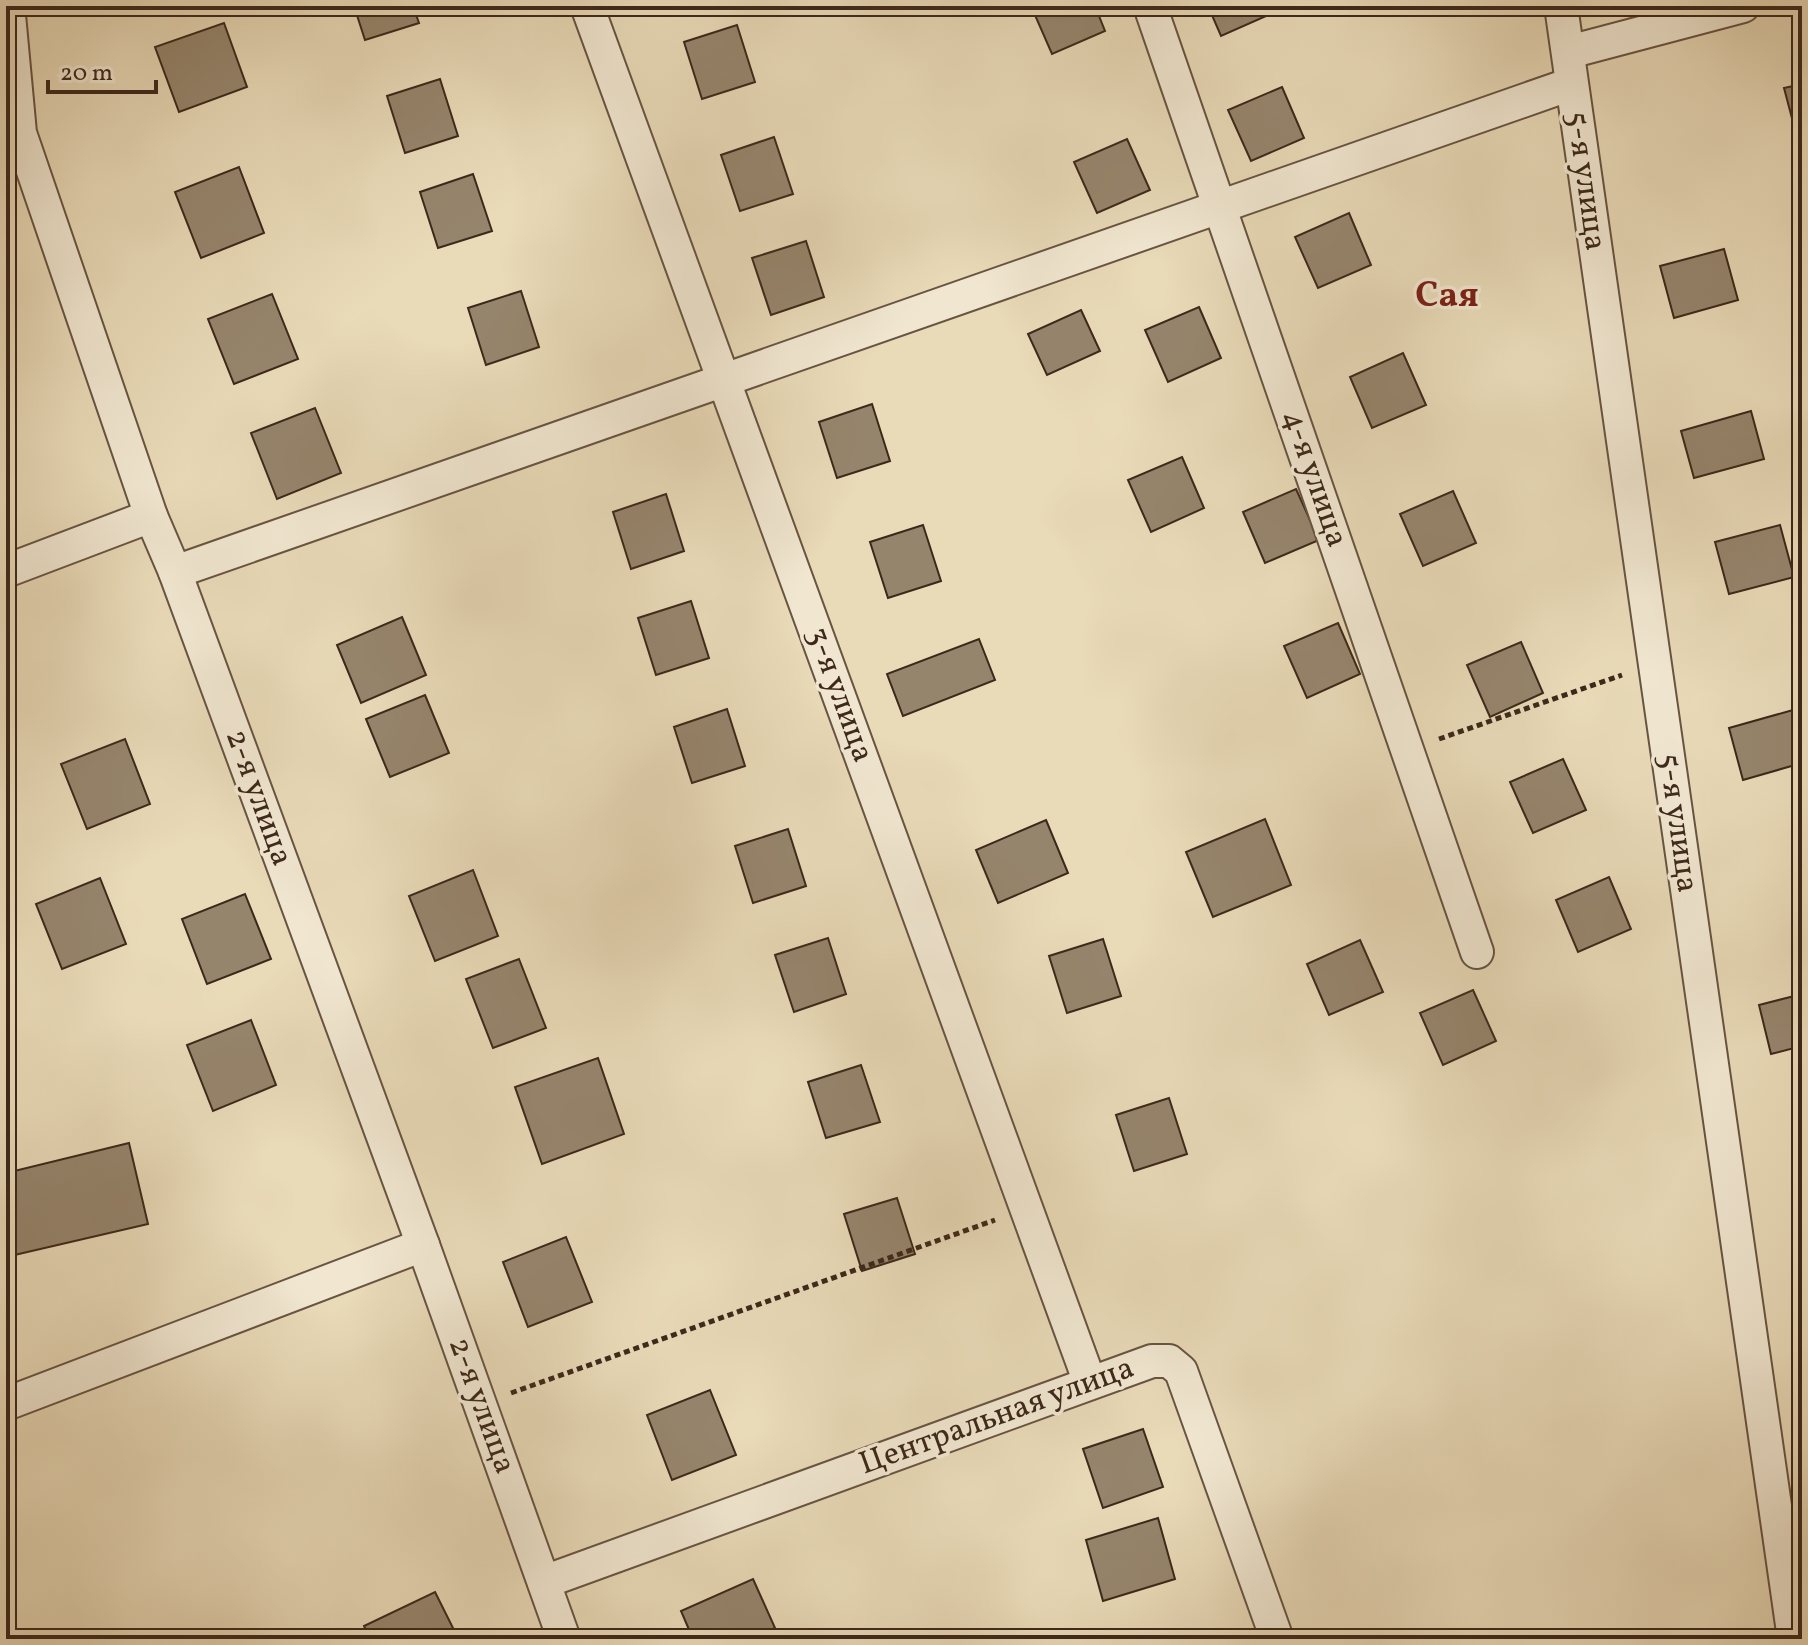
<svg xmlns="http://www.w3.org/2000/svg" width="1808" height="1645" font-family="Vollkorn,serif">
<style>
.building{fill:#96856d;stroke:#3d281b;stroke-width:2}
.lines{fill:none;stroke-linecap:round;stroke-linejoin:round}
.street-casing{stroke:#685442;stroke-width:36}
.path{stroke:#3d281b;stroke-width:5;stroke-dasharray:6 4;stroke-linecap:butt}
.street{stroke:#f1e7d1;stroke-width:32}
.labels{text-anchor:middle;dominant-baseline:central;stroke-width:7;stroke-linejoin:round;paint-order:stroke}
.street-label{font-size:32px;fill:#3d281b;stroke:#f1e7d1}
.quarter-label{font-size:36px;font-weight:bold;fill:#7a1f14;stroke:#f1e7d1}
</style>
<rect width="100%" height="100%" fill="#e9dab8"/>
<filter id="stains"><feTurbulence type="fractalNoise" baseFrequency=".0025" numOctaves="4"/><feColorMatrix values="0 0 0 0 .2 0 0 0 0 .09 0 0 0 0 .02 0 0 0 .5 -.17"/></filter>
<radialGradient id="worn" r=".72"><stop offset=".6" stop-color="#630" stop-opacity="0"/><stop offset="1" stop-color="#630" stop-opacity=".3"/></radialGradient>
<g class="building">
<polygon points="354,6 413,6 419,23 365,40"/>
<polygon points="1031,6 1095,6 1105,31 1052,54"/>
<polygon points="1208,6 1272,6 1275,12 1221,36"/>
<polygon points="224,23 247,87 179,112 155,47"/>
<polygon points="737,25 755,82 702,99 684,42"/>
<polygon points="440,79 458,136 405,153 387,96"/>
<polygon points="1802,84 1802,140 1798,141 1784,88"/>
<polygon points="1282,87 1304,138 1251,161 1228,110"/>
<polygon points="774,137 793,194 740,211 721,155"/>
<polygon points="1127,139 1150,190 1097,213 1074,162"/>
<polygon points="239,167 264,233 201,258 175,192"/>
<polygon points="473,174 492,231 438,248 420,192"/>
<polygon points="1349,213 1371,265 1318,288 1295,237"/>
<polygon points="806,241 824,297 771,315 752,258"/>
<polygon points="1724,249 1738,300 1674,318 1660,266"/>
<polygon points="521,291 539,347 486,365 468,308"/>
<polygon points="272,294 298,359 234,384 208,319"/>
<polygon points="1199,307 1221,358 1168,382 1145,330"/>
<polygon points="1081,310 1100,351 1047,375 1028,334"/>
<polygon points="1403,353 1426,405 1372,428 1350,377"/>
<polygon points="872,404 890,461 837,478 819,422"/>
<polygon points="315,408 341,473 277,499 251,433"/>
<polygon points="1751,411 1764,459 1694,478 1681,431"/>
<polygon points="1182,457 1204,508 1151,532 1128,480"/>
<polygon points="1296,489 1319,540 1265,563 1243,512"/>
<polygon points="1453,491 1476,543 1423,566 1400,514"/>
<polygon points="666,494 684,551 631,569 613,512"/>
<polygon points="923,525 941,581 888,598 870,542"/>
<polygon points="1780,525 1794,577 1729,594 1715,542"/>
<polygon points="691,601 709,658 656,675 638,618"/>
<polygon points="402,617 426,675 361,703 337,645"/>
<polygon points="1338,623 1360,674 1307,698 1284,646"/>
<polygon points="979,639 995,680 903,716 887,674"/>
<polygon points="1521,642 1543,693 1490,717 1467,665"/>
<polygon points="425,695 449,753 390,777 366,719"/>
<polygon points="727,709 745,766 692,783 674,727"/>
<polygon points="1793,710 1802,741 1802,763 1743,780 1729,728"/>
<polygon points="125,739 150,804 87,829 61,764"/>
<polygon points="1563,759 1586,810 1533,833 1510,782"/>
<polygon points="1265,819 1291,885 1213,917 1186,852"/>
<polygon points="1046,820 1068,873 998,903 976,850"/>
<polygon points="788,829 806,886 753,903 735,846"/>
<polygon points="473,870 498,936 435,961 409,896"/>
<polygon points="1609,877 1631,929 1578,952 1556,900"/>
<polygon points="100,878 126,944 62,969 36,904"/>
<polygon points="245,894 271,959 207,984 182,919"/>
<polygon points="828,938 846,994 794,1012 775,955"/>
<polygon points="1103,939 1121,996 1067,1013 1049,956"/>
<polygon points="1360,940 1383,992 1329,1015 1307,964"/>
<polygon points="519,959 546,1028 493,1048 466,979"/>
<polygon points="1473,990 1496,1041 1443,1065 1420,1013"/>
<polygon points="1802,994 1802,1046 1771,1054 1759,1005"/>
<polygon points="251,1020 276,1085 213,1111 187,1045"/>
<polygon points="598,1058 624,1134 542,1164 515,1087"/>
<polygon points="861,1065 880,1122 826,1138 808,1082"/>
<polygon points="1169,1098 1187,1154 1134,1171 1116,1115"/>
<polygon points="129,1143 148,1224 6,1257 6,1173"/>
<polygon points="897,1198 915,1254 862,1271 844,1214"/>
<polygon points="566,1237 592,1302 528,1327 503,1262"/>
<polygon points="1802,1250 1802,1289 1794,1252"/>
<polygon points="710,1390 736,1455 672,1480 647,1415"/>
<polygon points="1143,1429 1163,1487 1103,1508 1083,1449"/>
<polygon points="1158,1518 1175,1579 1103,1601 1086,1540"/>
<polygon points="753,1579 775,1628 749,1639 693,1639 681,1611"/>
<polygon points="435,1592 458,1638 370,1639 364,1626"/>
</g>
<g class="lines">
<defs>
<g id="street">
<polyline points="11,6 9,15 20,133 151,516 175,572 423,1245 564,1639"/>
<polyline points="587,6 1090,1383"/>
<polyline points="1150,6 1477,952"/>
<polyline points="1561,6 1794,1639"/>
<polyline points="1569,52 1743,6"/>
<polyline points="6,571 151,516"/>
<polyline points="175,572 1571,84"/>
<polyline points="6,1404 423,1245"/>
<polyline points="544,1582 1152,1361 1169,1361 1181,1371 1277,1639"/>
</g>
</defs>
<use href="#street" class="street-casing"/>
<g class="path">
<polyline points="1439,739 1622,675"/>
<polyline points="511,1393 995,1220"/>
</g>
<use href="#street" class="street"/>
</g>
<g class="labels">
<g class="street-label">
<text transform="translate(1585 181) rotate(82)">5-я улица</text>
<text transform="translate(1314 479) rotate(71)">4-я улица</text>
<text transform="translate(839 695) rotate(70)">3-я улица</text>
<text transform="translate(258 798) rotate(70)">2-я улица</text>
<text transform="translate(1677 823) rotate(82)">5-я улица</text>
<text transform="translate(481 1406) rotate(70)">2-я улица</text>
<text transform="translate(997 1417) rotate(-20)">Центральная улица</text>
</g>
<g class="quarter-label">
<text x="1447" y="297">Сая</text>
</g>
</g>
<rect width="1808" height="1645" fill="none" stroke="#e9dab8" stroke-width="32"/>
<rect x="8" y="8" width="1792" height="1629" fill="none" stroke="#3d281b" stroke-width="4"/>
<rect x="16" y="16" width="1776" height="1613" fill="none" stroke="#3d281b" stroke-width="2"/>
<path d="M48 80v12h108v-12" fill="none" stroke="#3d281b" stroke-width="4"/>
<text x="60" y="80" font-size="24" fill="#3d281b" stroke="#f1e7d1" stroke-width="6" paint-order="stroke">20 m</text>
<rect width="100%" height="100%" filter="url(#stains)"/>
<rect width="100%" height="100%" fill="url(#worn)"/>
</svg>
